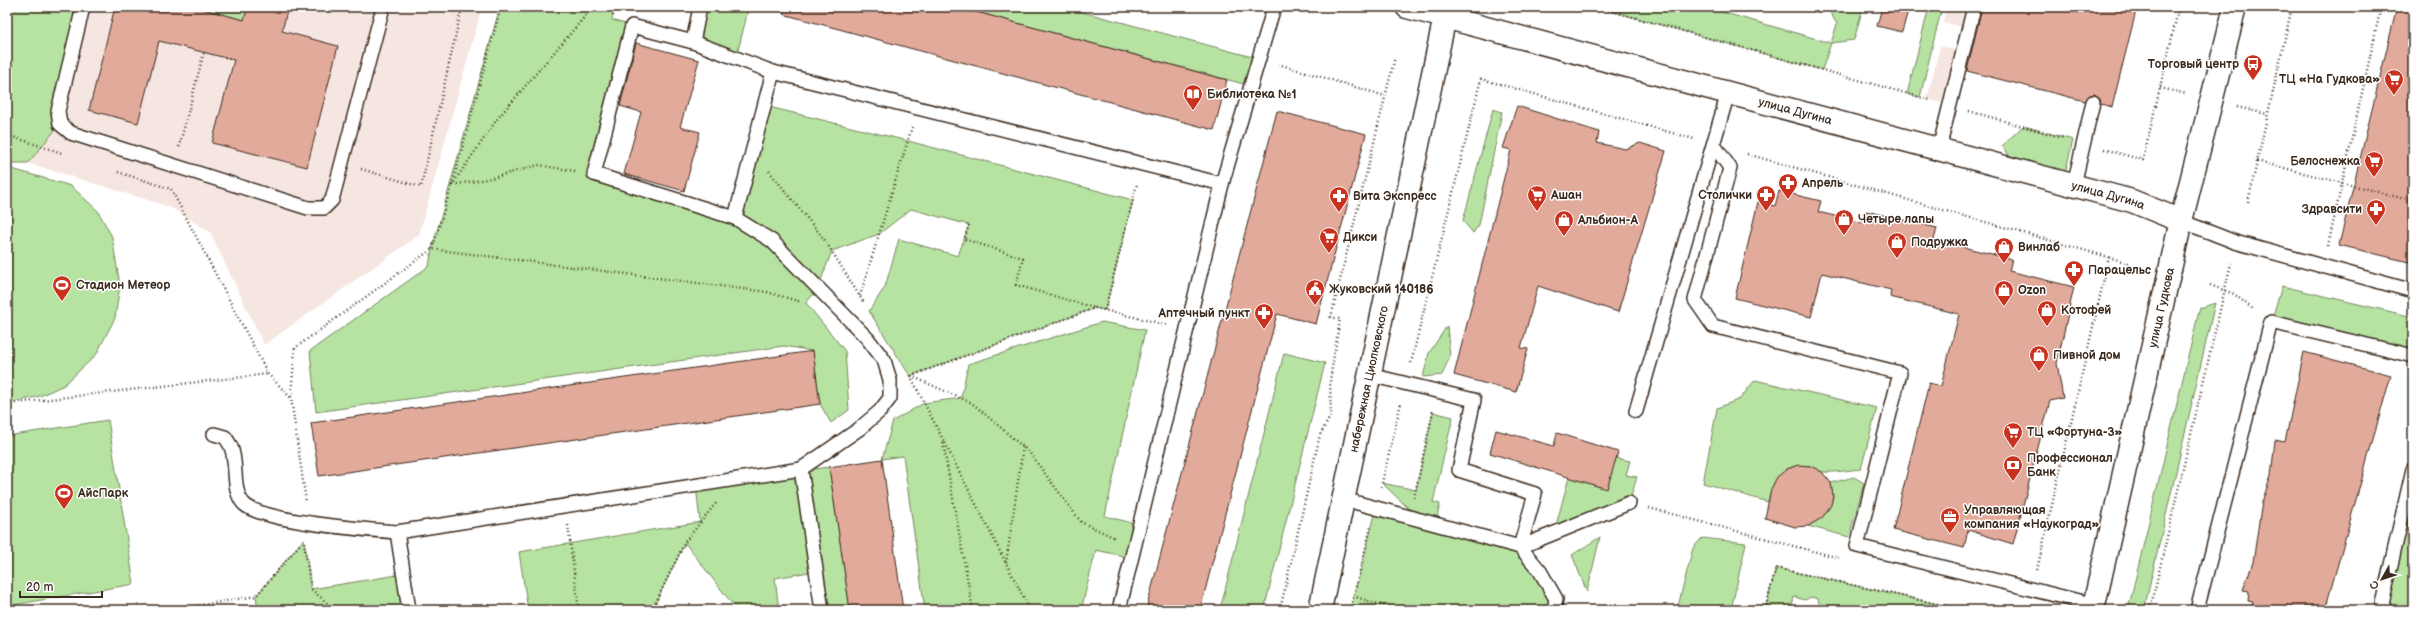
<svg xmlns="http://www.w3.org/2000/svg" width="2420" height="617" font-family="'Balsamiq Sans',sans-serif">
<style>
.built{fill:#f6e6e1}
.green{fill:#b6e3a1;stroke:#788660}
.building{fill:#e2aa9b;stroke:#3b2a1e}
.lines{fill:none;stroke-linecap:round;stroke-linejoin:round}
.lane-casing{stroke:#3b2a1e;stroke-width:16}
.street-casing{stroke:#3b2a1e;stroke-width:25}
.secondary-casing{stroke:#3b2a1e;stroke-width:25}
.path{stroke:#3b2a1e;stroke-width:2.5;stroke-dasharray:1 3;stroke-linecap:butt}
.lane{stroke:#fff;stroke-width:13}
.street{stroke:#fff;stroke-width:22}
.secondary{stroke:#fff;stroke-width:22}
.labels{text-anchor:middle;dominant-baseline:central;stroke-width:3;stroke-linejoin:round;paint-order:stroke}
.poi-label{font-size:12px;font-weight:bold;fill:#3b2a1e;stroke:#fff;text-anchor:start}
.street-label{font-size:12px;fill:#3b2a1e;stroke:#fff}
</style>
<rect width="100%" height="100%" fill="#fff"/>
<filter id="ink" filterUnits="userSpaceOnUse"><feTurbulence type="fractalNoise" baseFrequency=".025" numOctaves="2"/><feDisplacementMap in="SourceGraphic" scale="8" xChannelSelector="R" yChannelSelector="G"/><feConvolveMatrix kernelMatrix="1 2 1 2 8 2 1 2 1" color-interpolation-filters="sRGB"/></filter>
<g filter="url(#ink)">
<g class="built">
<polygon points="7,7 482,7 419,235 264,345 210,232 170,207 28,163 7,163"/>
<polygon points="1946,7 1974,7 1968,29 1943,22"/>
<polygon points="1940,46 1963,51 1949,105 1927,99"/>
</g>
<g class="green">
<polygon points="7,7 83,7 60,124 28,163 7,163"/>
<polygon points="203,7 248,7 244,20 202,9"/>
<polygon points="500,7 614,7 612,20 632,26 594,174 735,218 765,106 908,141 1133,200 1105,310 1095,308 910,376 869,311 885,287 899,239 958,256 969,225 911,209 879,234 832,251 818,288 806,303 845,351 849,410 831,423 820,404 813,351 784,346 316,412 310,351 429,266 432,249"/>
<polygon points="700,7 749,7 736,58 693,42"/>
<polygon points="958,7 1064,7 1260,59 1251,86"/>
<polygon points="1597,7 1704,7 1831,43 1837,24 1829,11 1813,7 1863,7 1854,40 1831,43 1822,70"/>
<polygon points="1929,7 1942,7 1920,97 1907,94"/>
<polygon points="1493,109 1502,112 1479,225 1473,233 1463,221"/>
<polygon points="2023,126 2073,140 2065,174 2009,155 2002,146"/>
<polygon points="12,169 71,186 98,211 112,237 120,285 115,318 96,355 64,385 40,396 7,404 7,170"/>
<polygon points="2282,286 2413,317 2413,356 2271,322"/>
<polygon points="2215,303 2144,610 2128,610 2198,315 2200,308"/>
<polygon points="1102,322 1145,330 1105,516 1140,525 1132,558 1096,550 1081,610 925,610 903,456 882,459 893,421 924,403 961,398 968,364"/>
<polygon points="1447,326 1450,356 1442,375 1423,377 1429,353"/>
<polygon points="1284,353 1325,363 1264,610 1220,610"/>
<path d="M1755,380L1877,408L1861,469C1849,470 1835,473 1823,472C1818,471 1814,467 1809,466C1785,462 1772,480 1768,502L1703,483L1717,408L1740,399Z"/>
<polygon points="1433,412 1453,417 1433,502 1440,504 1437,517 1412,512 1382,483 1416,490"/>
<polygon points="108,420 134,584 7,606 7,436"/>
<polygon points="1616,458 1630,461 1626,475 1637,477 1629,503 1554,533 1569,477 1606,489"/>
<polygon points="829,467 850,610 822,610 815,571 775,578 779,610 737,610 685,543 652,610 528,610 519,552 700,522 696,485"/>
<polygon points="2413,469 2413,507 2411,508 2413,508 2413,610 2386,610"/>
<path d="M1854,477L1864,483L1849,537L1808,526C1827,515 1835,506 1831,483Z"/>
<polygon points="1377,507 1520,547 1540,571 1554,610 1350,610"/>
<polygon points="1600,537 1587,592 1572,555"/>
<polygon points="1702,538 1746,543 1731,610 1677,610 1693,548"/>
<polygon points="304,539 311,589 404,574 409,610 258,610 256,596"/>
<polygon points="1776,568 1951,607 1951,610 1835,610 1820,607 1818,599 1811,597 1805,600 1794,597 1791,610 1765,610"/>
</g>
<g class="building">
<polygon points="115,7 195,7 244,20 248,7 288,7 282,31 338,46 307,167 212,143 234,60 159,41 138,123 89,110"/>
<polygon points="784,7 958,7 1227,80 1214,130 783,14"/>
<polygon points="1882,7 1909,7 1902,32 1877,26"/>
<polygon points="1982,7 2137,7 2112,107 2101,104 2100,99 2095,94 2090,95 2085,101 1967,71"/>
<polygon points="2397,7 2413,7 2413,263 2339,245"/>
<polygon points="636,43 699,60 680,127 700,132 684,191 624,174 641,112 620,106"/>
<polygon points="1517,106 1599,132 1597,143 1625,149 1640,143 1666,151 1618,312 1538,286 1521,348 1528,349 1516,392 1454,375 1511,150 1503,148"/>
<polygon points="1277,111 1366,134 1316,324 1277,314 1200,610 1146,610"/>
<polygon points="1779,191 1821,201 1818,212 1864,223 1866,211 1937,228 1934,240 2012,259 2009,271 2074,287 2057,363 2063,398 2050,401 2013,544 1968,530 1964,548 1893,530 1929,383 1941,386 1959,314 1890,297 1891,290 1822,273 1811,317 1735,298 1758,202 1775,206"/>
<polygon points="813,351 820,404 319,476 311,423"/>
<polygon points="2304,352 2391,375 2325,610 2251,610 2253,602 2248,601 2249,591 2243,590 2253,562 2262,502 2271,476 2275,440 2285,442"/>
<polygon points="1496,430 1554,446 1557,433 1618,452 1607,489 1490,453"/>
<polygon points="882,459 903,610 850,610 829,467"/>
<polygon points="1798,465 1811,466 1822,472 1831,483 1833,496 1831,505 1822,518 1808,526 1795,527 1765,518 1771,489 1777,477 1787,469"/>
</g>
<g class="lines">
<defs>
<g id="lane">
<polyline points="83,7 58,111 60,124 71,133 308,208 324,208 332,200 383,7"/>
<polyline points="700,7 693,42 773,72 1222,184"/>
<polyline points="693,42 632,26 594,174 735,218"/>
<polyline points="773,72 735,218 772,241 867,338 884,360 890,380 890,398 880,411 859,429 801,469 822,610"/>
<polyline points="1714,145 1730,168 1695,300 1713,326 1900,373 1857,546 2095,605"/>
<polyline points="1939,149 1974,7"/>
<polyline points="2074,185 2093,102"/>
<polyline points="2181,221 2235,242 2413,291"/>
<polyline points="1370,375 1474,400 1459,470 1535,494 1520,547 1540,571 1556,599 1554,610"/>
<polyline points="1636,411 1728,93"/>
<path d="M214,434L225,437C227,440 230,444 231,447C238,464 231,490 244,504C262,522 369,530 397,532"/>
<polyline points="1343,499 1520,547 1629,503"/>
<polyline points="409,610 397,532 801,469"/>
<polyline points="1119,610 1222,184 1274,7"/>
<polyline points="2197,610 2271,322 2413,356"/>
<polyline points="2386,610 2382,604 2413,469"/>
</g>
<g id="street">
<path id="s1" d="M2093,610L2181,221"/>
</g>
<g id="secondary">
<path id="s2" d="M1407,7L2132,201L2181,221L2235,7"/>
<path id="s3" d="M1320,610L1447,7"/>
</g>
</defs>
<use href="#lane" class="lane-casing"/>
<use href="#street" class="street-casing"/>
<use href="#secondary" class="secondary-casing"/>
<g class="path">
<polyline points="501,7 452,185 498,118 593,7"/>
<polyline points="1597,7 1930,100"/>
<polyline points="613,16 615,7"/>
<polyline points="1278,64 1385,96"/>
<polyline points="2160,88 2187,94"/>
<polyline points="2237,107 2267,114"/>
<polyline points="1969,111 2064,138"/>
<polyline points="7,135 62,153"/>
<polyline points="179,147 204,52"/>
<polyline points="2104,149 2143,160 2179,7"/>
<polyline points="1747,154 2129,263"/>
<polyline points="2257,161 2413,201"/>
<polyline points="361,169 421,187 462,7"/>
<polyline points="769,171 824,239 864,303"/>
<polyline points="118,172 171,189 268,374 291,398 306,502"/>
<polyline points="2248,202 2292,7"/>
<polyline points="969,225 964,239 1023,258 1016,285 1095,308"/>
<polyline points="2328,246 2381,7"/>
<polyline points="432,249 452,185 492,178 538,165 575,171"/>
<polyline points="2210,285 2234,294 2254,310"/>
<polyline points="860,296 912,127"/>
<polyline points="1105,310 1137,184"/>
<polyline points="1411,363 1481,79 1694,139"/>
<polyline points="911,376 972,403 1029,452 1081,522 1115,538"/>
<polyline points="911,376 1095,308 1168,325"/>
<polyline points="912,379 1030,610"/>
<polyline points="291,397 295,348 432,249 767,292 801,302"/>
<polyline points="7,404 268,374"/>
<polyline points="943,443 973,610"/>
<polyline points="1381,487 1401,403"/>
<polyline points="1414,498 1433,411"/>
<polyline points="1649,508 1839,558"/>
<polyline points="568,525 579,610"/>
<polyline points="304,542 311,589 335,610"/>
<polyline points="1006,563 1023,447"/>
<polyline points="2037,570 2109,257"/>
<polyline points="1353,596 1397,610"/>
<polyline points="171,610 256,596 301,543"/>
<polyline points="652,610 685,542 716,503"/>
<polyline points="1280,610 1320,435 1331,415 1330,380 1340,319 1331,317 1395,57"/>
<polyline points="1350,610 1371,527"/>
<polyline points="1765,610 1776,568 1951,607 1971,610"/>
<polyline points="2150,610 2231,263"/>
</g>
<use href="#lane" class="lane"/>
<use href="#street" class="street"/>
<use href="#secondary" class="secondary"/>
</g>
</g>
<defs>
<symbol id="bus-pin" viewBox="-11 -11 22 30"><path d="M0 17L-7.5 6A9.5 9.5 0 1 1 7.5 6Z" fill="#c8321e" stroke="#fff"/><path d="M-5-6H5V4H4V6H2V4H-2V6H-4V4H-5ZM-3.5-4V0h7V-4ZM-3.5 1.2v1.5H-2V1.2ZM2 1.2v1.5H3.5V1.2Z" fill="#fff"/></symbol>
<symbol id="supermarket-pin" viewBox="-11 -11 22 30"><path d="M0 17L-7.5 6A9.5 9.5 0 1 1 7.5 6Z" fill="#c8321e" stroke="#fff"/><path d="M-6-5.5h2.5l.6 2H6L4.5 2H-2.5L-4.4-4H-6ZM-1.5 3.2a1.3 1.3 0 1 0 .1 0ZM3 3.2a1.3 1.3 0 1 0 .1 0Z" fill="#fff"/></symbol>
<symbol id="library-pin" viewBox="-11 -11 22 30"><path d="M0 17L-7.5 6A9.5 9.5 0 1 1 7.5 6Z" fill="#c8321e" stroke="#fff"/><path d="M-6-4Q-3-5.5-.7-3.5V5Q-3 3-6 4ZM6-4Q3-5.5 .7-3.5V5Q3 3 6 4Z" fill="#fff"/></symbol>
<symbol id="pharmacy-pin" viewBox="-11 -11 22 30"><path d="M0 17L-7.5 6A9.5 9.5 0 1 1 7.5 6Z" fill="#c8321e" stroke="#fff"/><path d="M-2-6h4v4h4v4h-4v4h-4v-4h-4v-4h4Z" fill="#fff"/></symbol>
<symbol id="shop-pin" viewBox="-11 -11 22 30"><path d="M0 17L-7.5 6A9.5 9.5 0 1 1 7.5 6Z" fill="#c8321e" stroke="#fff"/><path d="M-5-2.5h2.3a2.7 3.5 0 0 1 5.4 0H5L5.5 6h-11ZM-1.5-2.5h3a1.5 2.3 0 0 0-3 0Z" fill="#fff"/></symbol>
<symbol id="stadium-pin" viewBox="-11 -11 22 30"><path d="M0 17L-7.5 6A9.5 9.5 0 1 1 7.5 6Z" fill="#c8321e" stroke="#fff"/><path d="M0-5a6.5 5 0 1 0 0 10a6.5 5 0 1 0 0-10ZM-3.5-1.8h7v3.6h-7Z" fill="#fff"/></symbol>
<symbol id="civic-pin" viewBox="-11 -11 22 30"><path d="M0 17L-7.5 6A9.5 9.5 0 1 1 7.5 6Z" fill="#c8321e" stroke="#fff"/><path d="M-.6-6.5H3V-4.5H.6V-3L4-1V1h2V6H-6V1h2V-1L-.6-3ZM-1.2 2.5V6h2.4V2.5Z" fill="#fff"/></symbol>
<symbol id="bank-pin" viewBox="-11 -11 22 30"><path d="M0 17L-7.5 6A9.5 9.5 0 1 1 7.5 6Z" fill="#c8321e" stroke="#fff"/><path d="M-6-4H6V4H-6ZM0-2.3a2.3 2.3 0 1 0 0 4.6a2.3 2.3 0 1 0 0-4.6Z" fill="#fff"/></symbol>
<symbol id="office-pin" viewBox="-11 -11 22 30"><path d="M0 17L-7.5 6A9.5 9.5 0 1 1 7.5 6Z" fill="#c8321e" stroke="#fff"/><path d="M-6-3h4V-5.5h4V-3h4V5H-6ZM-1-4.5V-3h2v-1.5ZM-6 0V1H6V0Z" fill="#fff"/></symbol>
</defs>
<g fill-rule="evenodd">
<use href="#bus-pin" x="2242" y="53" width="22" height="30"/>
<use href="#supermarket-pin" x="2383" y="68" width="22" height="30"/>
<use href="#library-pin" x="1182" y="83" width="22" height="30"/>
<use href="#supermarket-pin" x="2363" y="150" width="22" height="30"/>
<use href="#pharmacy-pin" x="1777" y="172" width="22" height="30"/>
<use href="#supermarket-pin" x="1526" y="184" width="22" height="30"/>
<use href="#pharmacy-pin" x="1755" y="184" width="22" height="30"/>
<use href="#pharmacy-pin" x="1328" y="185" width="22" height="30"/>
<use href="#pharmacy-pin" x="2365" y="198" width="22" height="30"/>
<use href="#shop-pin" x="1833" y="208" width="22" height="30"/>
<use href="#shop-pin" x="1553" y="209" width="22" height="30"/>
<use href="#supermarket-pin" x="1318" y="226" width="22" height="30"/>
<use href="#shop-pin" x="1886" y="231" width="22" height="30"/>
<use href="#shop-pin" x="1993" y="236" width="22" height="30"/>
<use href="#pharmacy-pin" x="2063" y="259" width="22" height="30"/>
<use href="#stadium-pin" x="51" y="274" width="22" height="30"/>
<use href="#civic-pin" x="1304" y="278" width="22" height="30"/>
<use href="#shop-pin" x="1993" y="279" width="22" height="30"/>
<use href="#shop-pin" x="2036" y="299" width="22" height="30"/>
<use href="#pharmacy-pin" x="1253" y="302" width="22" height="30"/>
<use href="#shop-pin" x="2028" y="344" width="22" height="30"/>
<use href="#supermarket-pin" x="2002" y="421" width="22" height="30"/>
<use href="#bank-pin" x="2002" y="454" width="22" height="30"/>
<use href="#stadium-pin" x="53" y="482" width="22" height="30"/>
<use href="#office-pin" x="1939" y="506" width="22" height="30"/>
</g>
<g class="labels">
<g class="poi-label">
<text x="2239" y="64" text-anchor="end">Торговый центр</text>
<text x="2380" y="79" text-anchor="end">ТЦ «На Гудкова»</text>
<text x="1207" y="94">Библиотека №1</text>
<text x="2360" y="161" text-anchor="end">Белоснежка</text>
<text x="1802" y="183">Апрель</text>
<text x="1551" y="195">Ашан</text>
<text x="1752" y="195" text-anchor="end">Столички</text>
<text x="1353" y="196">Вита Экспресс</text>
<text x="2362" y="209" text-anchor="end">Здравсити</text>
<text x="1858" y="219">Четыре лапы</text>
<text x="1578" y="220">Альбион-А</text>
<text x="1343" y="237">Дикси</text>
<text x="1911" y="242">Подружка</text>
<text x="2018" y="247">Винлаб</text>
<text x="2088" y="270">Парацельс</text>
<text x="76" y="285">Стадион Метеор</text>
<text x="1329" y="289">Жуковский 140186</text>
<text x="2018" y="290">Ozon</text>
<text x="2061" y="310">Котофей</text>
<text x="1250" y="313" text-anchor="end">Аптечный пункт</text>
<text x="2053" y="355">Пивной дом</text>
<text x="2027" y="432">ТЦ «Фортуна-3»</text>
<text x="2027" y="458">Профессионал<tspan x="2027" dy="14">Банк</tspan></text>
<text x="78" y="493">АйсПарк</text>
<text x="1964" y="510">Управляющая<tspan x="1964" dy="14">компания «Наукоград»</tspan></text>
</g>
<g class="street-label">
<text stroke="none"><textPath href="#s2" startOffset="402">улица Дугина</textPath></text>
<text stroke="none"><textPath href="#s2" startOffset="726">улица Дугина</textPath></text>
<text stroke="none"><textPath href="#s1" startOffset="310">улица Гудкова</textPath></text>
<text stroke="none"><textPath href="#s3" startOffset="236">набережная Циолковского</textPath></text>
</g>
</g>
<rect width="2420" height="617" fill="none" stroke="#fff" stroke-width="24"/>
<rect x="12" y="12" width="2396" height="593" fill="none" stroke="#3b2a1e" stroke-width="1.5" filter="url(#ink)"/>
<g transform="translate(2382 579) rotate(231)" stroke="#ffffff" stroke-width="3" paint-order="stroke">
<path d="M0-3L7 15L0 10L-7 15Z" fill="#3b2a1e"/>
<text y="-6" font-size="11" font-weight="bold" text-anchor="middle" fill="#3b2a1e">С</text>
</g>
<path d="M20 591v6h82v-6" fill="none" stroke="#3b2a1e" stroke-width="2"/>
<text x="26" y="591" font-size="12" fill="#3b2a1e" stroke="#ffffff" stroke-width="3" paint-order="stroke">20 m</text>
</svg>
